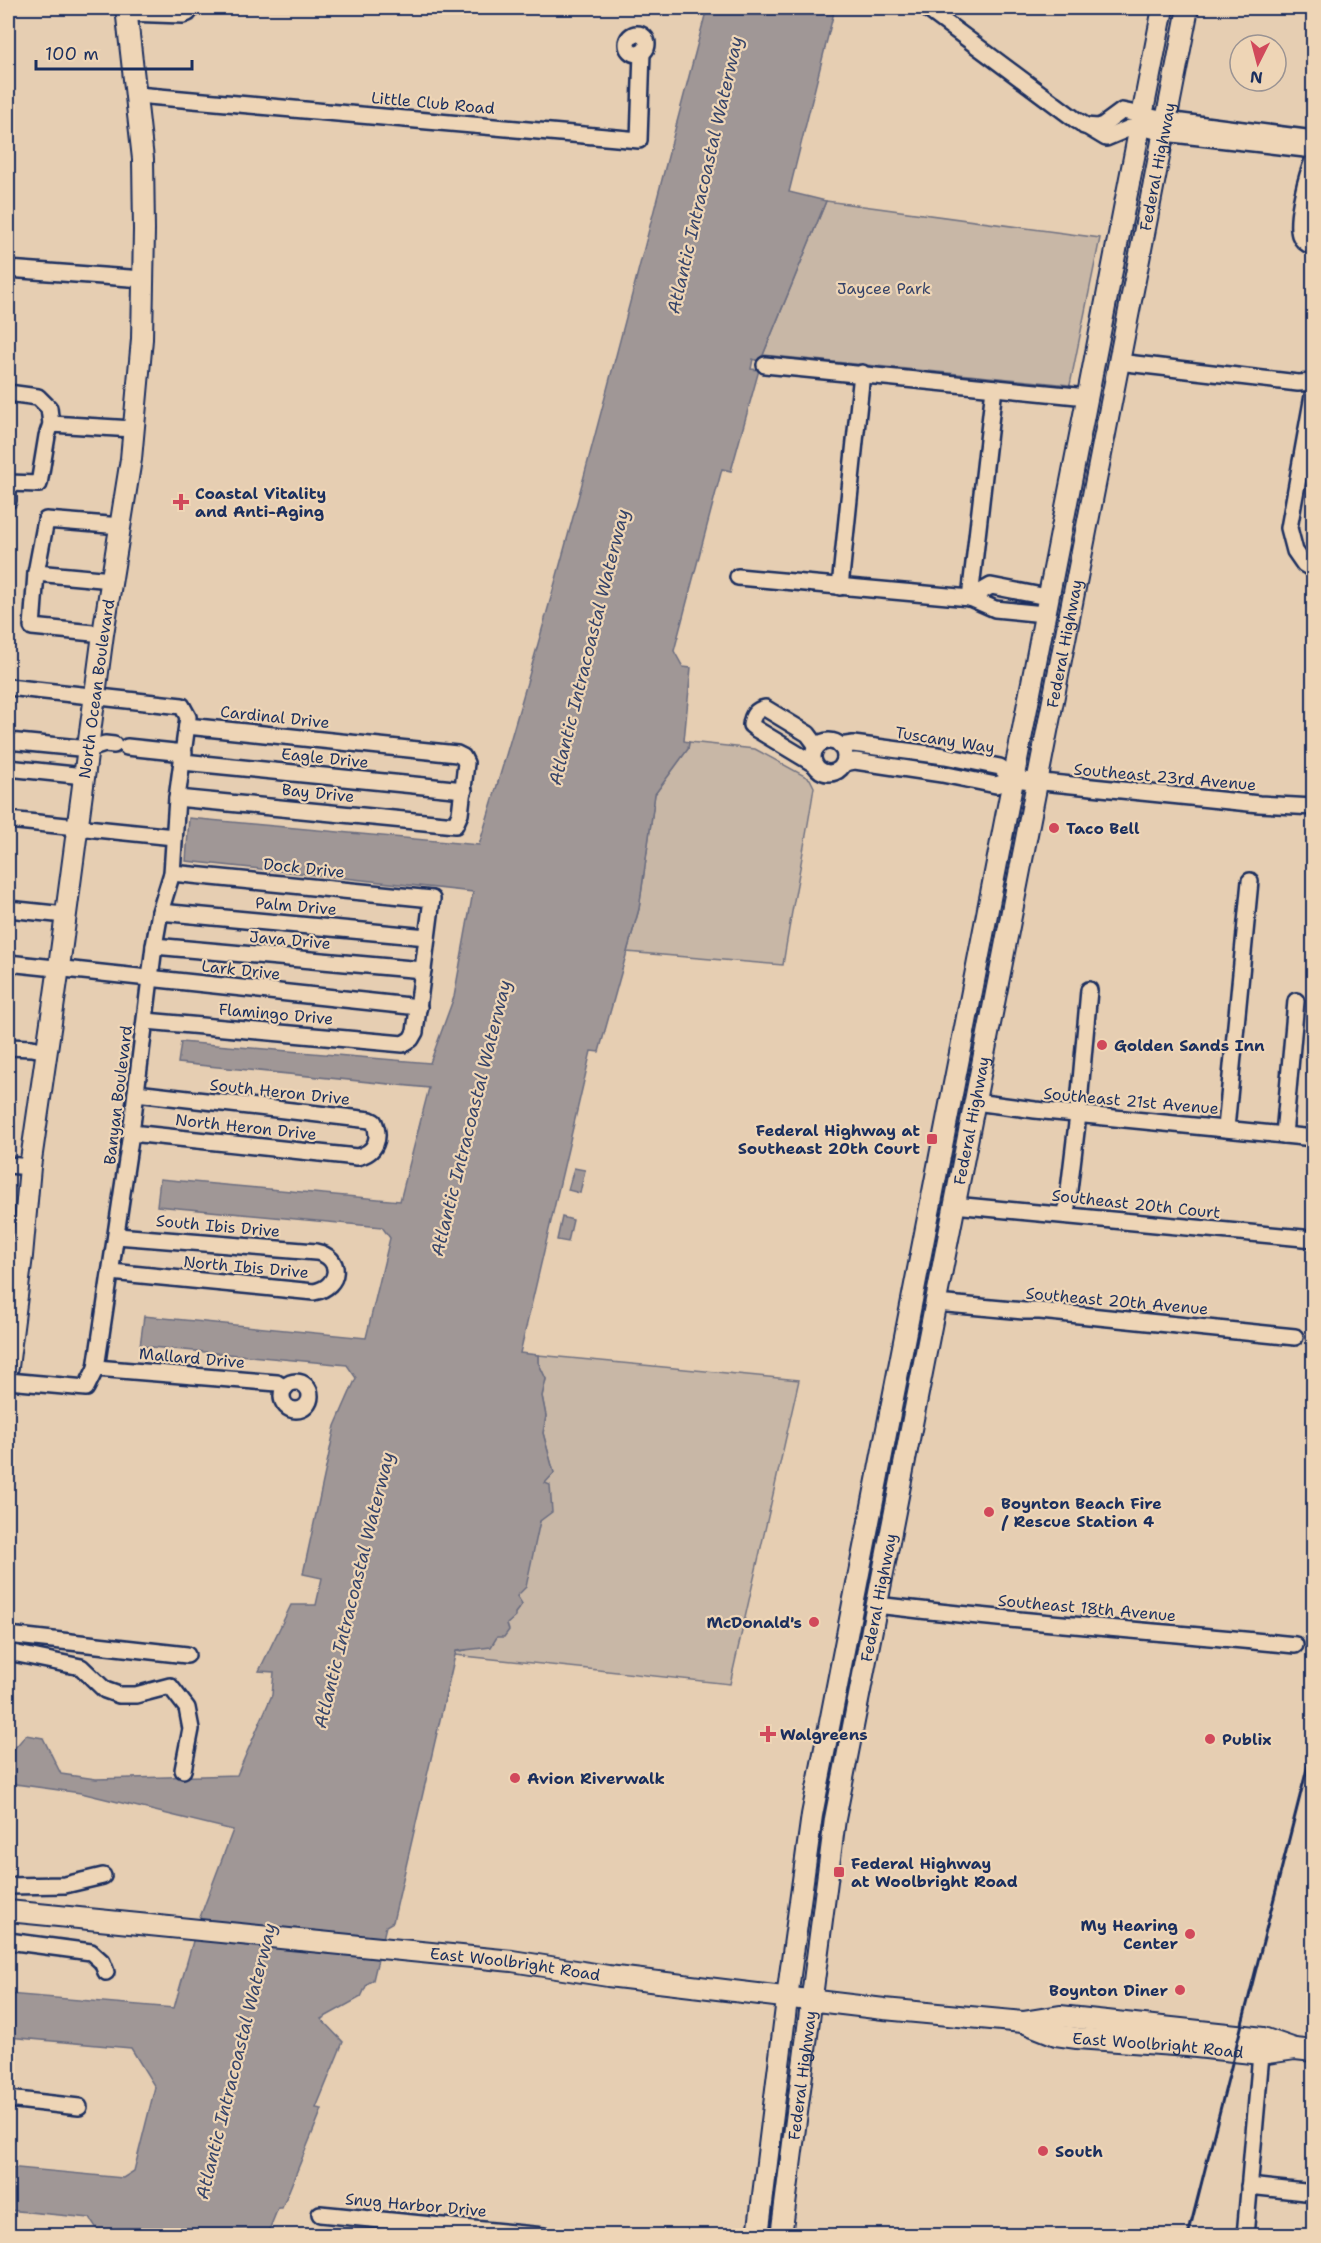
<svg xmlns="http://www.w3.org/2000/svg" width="1321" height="2243" font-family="'Shantell Sans',sans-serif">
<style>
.green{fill:#c8b7a6;stroke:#727382;stroke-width:1.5}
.water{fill:#a09796;stroke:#6b6d80;stroke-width:1.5}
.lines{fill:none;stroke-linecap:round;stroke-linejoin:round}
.minor-casing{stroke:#1b2f5e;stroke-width:20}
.major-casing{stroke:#1b2f5e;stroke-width:24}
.minor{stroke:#eed5b6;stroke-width:15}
.major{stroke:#eed5b6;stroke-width:20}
.rail{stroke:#1b2f5e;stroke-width:3}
.poi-dot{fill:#d1495b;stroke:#eed5b6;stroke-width:2}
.labels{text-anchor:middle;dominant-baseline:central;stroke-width:4.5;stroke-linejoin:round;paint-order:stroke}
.street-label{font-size:16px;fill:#1b2f5e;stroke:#eed5b6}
.park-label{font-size:16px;fill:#354369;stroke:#eed5b6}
.poi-label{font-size:16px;font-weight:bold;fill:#1b2f5e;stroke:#eed5b6;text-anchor:start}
.water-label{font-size:18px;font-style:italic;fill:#364469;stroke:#eed5b6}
</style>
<rect width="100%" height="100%" fill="#e6ceb2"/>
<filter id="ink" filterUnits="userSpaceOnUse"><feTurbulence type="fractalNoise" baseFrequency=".0167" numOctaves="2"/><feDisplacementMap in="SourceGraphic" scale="12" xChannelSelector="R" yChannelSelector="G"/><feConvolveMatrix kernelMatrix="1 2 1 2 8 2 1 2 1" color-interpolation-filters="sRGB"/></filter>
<g filter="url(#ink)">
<g class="green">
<polygon points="826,201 1100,238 1070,385 763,355"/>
<path d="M689,742L755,749L810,779L814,787C805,847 792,906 783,965L627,952L639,909L655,794L688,749Z"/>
<polygon points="538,1355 799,1380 730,1684 455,1655 456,1651 461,1652 497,1637 522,1604 517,1596 540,1521 544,1483 554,1473 543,1433 546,1416 542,1396 546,1379 538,1362"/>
</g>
<g class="water">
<path d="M707,8H835L789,192L826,201L763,355L758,361L753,359L751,369L759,370L731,471L722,469L674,651L683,667L691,668L684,741L689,742L688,749L655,794L639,909L599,1052L591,1051L520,1353L538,1355V1362L546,1379L542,1396L546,1416L543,1433L554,1473L545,1483L550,1485L552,1512L540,1521L526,1587L517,1596L522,1604L515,1613V1617L507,1624L509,1630L504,1637H497L491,1647L456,1651L393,1922L386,1926L373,1980L367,1984L361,1997L321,2019L343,2042L316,2108L322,2109L282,2208H278L267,2235H101L90,2218L8,2210V2167L123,2178L134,2171L155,2087L131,2048L8,2037V1994L174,2008L199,1920L233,1830L81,1793L8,1783V1756L26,1735L43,1738L61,1774L96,1779L237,1775L272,1695L274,1672L259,1671L291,1605H316L322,1578L303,1574L335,1426L356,1378L347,1365L140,1346L144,1316L366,1338L390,1238L382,1227L157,1206L160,1179L400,1201L429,1088L178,1063L181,1042L430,1063L454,997L473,892L186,861L189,818L479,845C564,568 633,287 707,8Z"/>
<polygon points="574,1168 585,1170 580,1193 568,1190"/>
<polygon points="562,1217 573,1220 568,1242 557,1240"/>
</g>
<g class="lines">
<defs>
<g id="minor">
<polyline points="926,8 1076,120 1106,138 1130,128 1141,127 1164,133 1314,150"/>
<polyline points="127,13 183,15 188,13 191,8"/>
<circle cx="637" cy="44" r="10"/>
<polyline points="137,95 639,140 642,52"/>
<polyline points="1084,126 1098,127 1103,125 1122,111 1166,120 1314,139"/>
<path d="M1314,159C1307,174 1295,219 1300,235C1302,241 1308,245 1314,247"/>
<polyline points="8,269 143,279"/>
<polyline points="1118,362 1298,383 1314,382"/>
<polyline points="765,365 1087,397"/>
<polyline points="1314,390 1289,528 1295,551 1304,564 1314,570"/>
<polyline points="8,393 38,397 49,408 51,424 47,436 39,484 8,483"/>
<polyline points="51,424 133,429"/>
<polyline points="8,501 8,483"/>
<polyline points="36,573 112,580"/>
<polyline points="738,577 970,598 995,609 1044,614"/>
<polyline points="840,587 862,373"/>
<polyline points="970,598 994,388"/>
<polyline points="970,598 991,586 1047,597"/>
<polyline points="103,634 32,627 36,573 46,520 121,526"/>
<polyline points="8,687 182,706 188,717 177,798 172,873 160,912 154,946 131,1133 96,1368 86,1388 8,1381"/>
<circle cx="829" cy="757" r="16"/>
<polyline points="8,741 89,749 105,744 114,745"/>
<polyline points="840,746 853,744 945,756 1000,767 1013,779"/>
<polyline points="127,747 184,753"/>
<polyline points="183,762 464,790"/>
<polyline points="844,763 855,761 942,774 996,785 1013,779 1259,804 1314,807"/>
<path d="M814,764L756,729L751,725C752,715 756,710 765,708L808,734L817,746"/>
<polyline points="8,768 84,776"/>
<polyline points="177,798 455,825 460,814 466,763 463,757 457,754 187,726"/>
<polyline points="8,820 174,837"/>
<polyline points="8,909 65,915"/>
<polyline points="160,912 427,937"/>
<polyline points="154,946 423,970"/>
<polyline points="8,963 419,1007"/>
<polyline points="146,1021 403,1044 411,1039 415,1032 432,899 172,873"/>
<polyline points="8,1047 32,1048 47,1051"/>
<polyline points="975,1102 1035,1110 1314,1138"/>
<polyline points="1226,1128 1250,881"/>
<path d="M131,1133L357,1157C376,1153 381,1138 374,1122L370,1120L136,1093"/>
<polyline points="1284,1135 1296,1001"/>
<polyline points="8,1165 30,1167"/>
<polyline points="954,1205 1314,1239"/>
<polyline points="1066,1215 1078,1115 1089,990"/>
<path d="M111,1272L314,1292C341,1287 343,1257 316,1252L117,1236"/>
<polyline points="936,1303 1024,1311 1040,1311 1295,1337"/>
<polyline points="96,1368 277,1383 285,1388"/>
<circle cx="296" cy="1396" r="14"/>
<path d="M877,1605C1016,1622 1156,1631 1295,1645"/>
<polyline points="8,1635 187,1655"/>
<polyline points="8,1652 81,1667 105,1690 119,1695 136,1695 170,1686 187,1708 191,1729 183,1770"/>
<polyline points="8,1886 65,1885 103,1876"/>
<polyline points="8,1941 91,1952 102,1962 106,1972"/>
<polyline points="8,2099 79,2107"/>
<polyline points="1249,2186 1314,2193"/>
<polyline points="320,2214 544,2236"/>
<polyline points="1245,2236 1261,2054"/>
</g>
<g id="major">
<path id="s1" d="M8,1367L22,1256L30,1167L59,967L103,634L131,459L142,339L144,230L143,159L126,8"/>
<path id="s2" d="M8,1911L512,1961L608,1976L884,2009L1023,2022L1060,2016L1246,2036L1263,2038L1295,2049"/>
<path id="s3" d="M1023,2022L1056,2035L1077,2038L1187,2046L1261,2054L1295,2049L1314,2051"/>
<polyline points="758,2236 790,1975 812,1815 1163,8"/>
<path id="s4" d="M781,2236L835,1819L1188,8"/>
</g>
</defs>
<use href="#minor" class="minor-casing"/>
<use href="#major" class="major-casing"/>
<use href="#minor" class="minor"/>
<use href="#major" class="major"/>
<polyline class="rail" points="1188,2236 1314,1741"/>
</g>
</g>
<g class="poi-dot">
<path d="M178 493h6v6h6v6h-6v6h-6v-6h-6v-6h6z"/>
<circle cx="1054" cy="828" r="6"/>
<circle cx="1102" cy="1045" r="6"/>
<rect x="926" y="1133" width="12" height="12" rx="3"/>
<circle cx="989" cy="1512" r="6"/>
<circle cx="814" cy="1622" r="6"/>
<path d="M765 1725h6v6h6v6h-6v6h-6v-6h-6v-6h6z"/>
<circle cx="1210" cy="1739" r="6"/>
<circle cx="515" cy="1778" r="6"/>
<rect x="833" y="1866" width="12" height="12" rx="3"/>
<circle cx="1190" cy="1934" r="6"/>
<circle cx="1180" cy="1990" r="6"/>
<circle cx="1043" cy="2151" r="6"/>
</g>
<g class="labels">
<g class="street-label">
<text transform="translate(433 103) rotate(5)">Little Club Road</text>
<text stroke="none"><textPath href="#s4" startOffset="2104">Federal Highway</textPath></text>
<text stroke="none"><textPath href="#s4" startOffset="1618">Federal Highway</textPath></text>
<text stroke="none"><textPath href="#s1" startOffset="684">North Ocean Boulevard</textPath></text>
<text transform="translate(275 717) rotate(6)">Cardinal Drive</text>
<text transform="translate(945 740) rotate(9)">Tuscany Way</text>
<text transform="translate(325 758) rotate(6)">Eagle Drive</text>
<text transform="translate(1165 777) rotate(5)">Southeast 23rd Avenue</text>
<text transform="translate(318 793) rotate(6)">Bay Drive</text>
<text transform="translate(304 868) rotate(6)">Dock Drive</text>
<text transform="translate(296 906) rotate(5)">Palm Drive</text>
<text transform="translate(290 940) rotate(5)">Java Drive</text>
<text transform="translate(241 970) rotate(6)">Lark Drive</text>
<text transform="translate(276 1014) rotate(5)">Flamingo Drive</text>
<text transform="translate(280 1092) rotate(6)">South Heron Drive</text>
<text transform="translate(118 1095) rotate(-83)">Banyan Boulevard</text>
<text transform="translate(1131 1101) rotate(5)">Southeast 21st Avenue</text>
<text stroke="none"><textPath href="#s4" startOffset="1132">Federal Highway</textPath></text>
<text transform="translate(246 1127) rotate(6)">North Heron Drive</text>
<text transform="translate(1136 1204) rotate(6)">Southeast 20th Court</text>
<text transform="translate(218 1226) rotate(5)">South Ibis Drive</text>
<text transform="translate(246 1267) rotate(5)">North Ibis Drive</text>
<text transform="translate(1117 1301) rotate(5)">Southeast 20th Avenue</text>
<text transform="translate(192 1358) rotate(5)">Mallard Drive</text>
<text stroke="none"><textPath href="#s4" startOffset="646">Federal Highway</textPath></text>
<text transform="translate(1087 1608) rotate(5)">Southeast 18th Avenue</text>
<text stroke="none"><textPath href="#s2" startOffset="510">East Woolbright Road</textPath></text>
<text stroke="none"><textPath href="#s3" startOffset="138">East Woolbright Road</textPath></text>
<text stroke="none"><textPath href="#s4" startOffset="162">Federal Highway</textPath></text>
<text transform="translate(416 2205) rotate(5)">Snug Harbor Drive</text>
</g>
<g class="park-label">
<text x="884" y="288">Jaycee Park</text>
</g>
<g class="poi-label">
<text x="195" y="493">Coastal Vitality<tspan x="195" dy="18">and Anti-Aging</tspan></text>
<text x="1066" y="828">Taco Bell</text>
<text x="1114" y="1045">Golden Sands Inn</text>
<text x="920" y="1130" text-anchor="end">Federal Highway at<tspan x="920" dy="18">Southeast 20th Court</tspan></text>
<text x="1001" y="1503">Boynton Beach Fire<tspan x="1001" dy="18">/ Rescue Station 4</tspan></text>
<text x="802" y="1622" text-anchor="end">McDonald's</text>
<text x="780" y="1734">Walgreens</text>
<text x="1222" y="1739">Publix</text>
<text x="527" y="1778">Avion Riverwalk</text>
<text x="851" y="1863">Federal Highway<tspan x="851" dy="18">at Woolbright Road</tspan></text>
<text x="1178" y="1925" text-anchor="end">My Hearing<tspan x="1178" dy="18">Center</tspan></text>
<text x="1168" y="1990" text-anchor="end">Boynton Diner</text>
<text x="1055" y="2151">South</text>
</g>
<g class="water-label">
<text transform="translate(705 175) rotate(-77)">Atlantic Intracoastal Waterway</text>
<text transform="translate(589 647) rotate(-76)">Atlantic Intracoastal Waterway</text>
<text transform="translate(471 1118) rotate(-76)">Atlantic Intracoastal Waterway</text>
<text transform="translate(354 1590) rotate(-76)">Atlantic Intracoastal Waterway</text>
<text transform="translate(236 2061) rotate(-76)">Atlantic Intracoastal Waterway</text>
</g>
</g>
<rect width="1321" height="2243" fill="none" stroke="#eed5b6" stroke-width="30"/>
<rect x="15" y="15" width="1291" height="2213" fill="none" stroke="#1b2f5e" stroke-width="2" filter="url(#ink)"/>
<g transform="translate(1258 63) rotate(186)"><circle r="28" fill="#eed5b6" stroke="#9a9393" stroke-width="1.5"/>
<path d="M0-4.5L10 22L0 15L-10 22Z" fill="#d1495b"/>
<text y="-9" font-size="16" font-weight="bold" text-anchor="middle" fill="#1b2f5e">N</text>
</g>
<path d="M36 60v9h156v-9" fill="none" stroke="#1b2f5e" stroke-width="3"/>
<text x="45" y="60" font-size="18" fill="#1b2f5e" stroke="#eed5b6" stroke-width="4.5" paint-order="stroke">100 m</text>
</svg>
